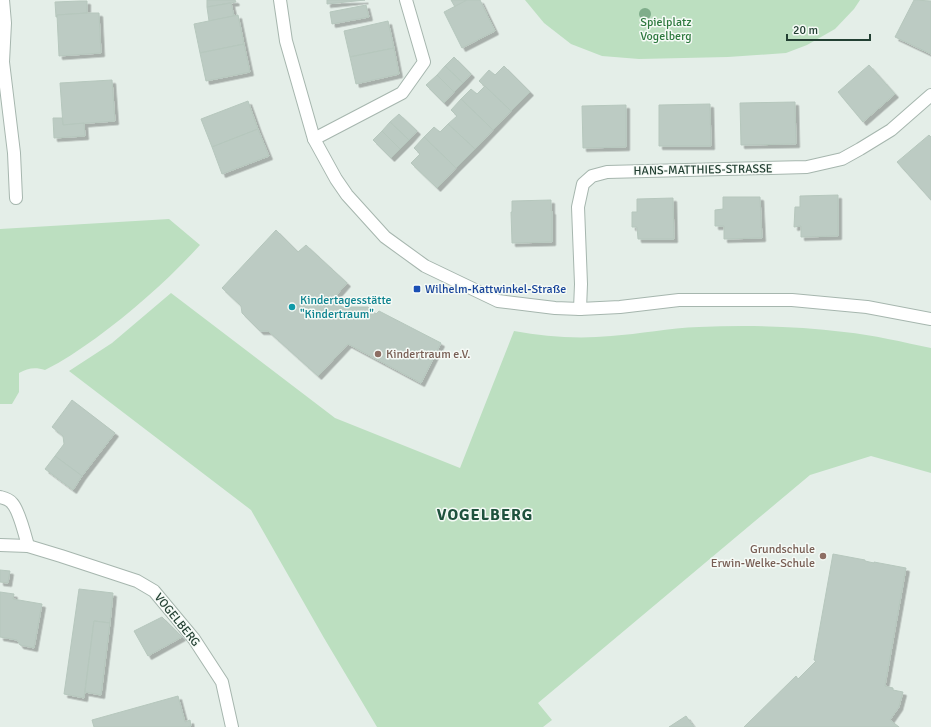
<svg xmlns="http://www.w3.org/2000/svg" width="931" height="727" font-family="Signika,sans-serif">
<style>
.green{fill:#bcdfc0}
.building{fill:#bccbc3;stroke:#b6c7bd;filter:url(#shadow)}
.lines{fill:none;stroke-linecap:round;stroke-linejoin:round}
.minor-casing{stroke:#a6b6ae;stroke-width:14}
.minor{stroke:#fff;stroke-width:12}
.tree{fill:#7fad8a}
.transit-dot{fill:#1a4fb4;stroke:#f5faf6;stroke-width:1.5}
.culture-dot{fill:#0f9aa8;stroke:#f5faf6;stroke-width:1.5}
.education-dot{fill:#8d6e63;stroke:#f5faf6;stroke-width:1.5}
.labels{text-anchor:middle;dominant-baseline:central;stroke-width:3;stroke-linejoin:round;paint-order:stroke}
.park-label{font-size:12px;fill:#2c783d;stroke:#f5faf6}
.street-label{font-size:12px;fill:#234033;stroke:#f5faf6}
.transit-label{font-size:12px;fill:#164399;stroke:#f5faf6;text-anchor:start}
.culture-label{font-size:12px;fill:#0d838f;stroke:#f5faf6;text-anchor:start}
.education-label{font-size:12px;fill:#785e54;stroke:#f5faf6;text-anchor:start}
.district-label{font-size:16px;font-weight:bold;letter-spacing:1px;fill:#1e523d;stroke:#f5faf6}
</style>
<defs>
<filter id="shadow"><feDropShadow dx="3.5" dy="3.5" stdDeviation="0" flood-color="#0004"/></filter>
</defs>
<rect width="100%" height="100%" fill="#e4eee8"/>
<g class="green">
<polygon points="525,0 860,0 854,9 835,29 807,45 786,53 728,57 639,59 602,56 571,44 544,23"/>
<path d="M169,219L200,245C169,279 134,310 96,338C79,350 63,361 45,370C35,367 28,368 19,373V392L12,404H0V229Z"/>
<path d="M171,293L335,418L460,468L514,331C546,337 579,339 611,336C640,334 669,328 699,327C747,325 796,326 844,332C874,335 902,342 931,348V473L871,456L810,475L538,703L552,720L543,727H377L324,638L251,510L69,371L112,343Z"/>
</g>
<g class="building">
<polygon points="207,0 235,0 236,2 207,7"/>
<polygon points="327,0 365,0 327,4"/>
<polygon points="451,0 467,0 455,7"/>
<polygon points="467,0 480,0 495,31 462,48 444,12"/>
<polygon points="914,0 931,1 931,54 895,37"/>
<polygon points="80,1 87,1 87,13 57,15 57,17 56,17 55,2"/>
<polygon points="231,3 234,16 209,21 207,7"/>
<polygon points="366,5 369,17 332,24 330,12"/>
<polygon points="87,13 99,13 101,53 59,56 57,15"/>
<polygon points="238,15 244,44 200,53 194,24"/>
<polygon points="388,21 394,48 350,57 344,31"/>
<polygon points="244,44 250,72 206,81 200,53"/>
<polygon points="394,48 399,74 356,84 350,57"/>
<polygon points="454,57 471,74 463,83 445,66"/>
<polygon points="869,65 895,94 863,122 838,92"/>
<polygon points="445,66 463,83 454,92 437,75"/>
<polygon points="504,66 530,92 511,111 479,81 489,70 495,75"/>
<polygon points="437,75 454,92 444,103 426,85"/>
<polygon points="112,80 115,121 63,125 60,83"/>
<polygon points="485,86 511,111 493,130 461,99 471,89 477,94"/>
<polygon points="461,99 493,130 475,149 448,124 457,116 451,110"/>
<polygon points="248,101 258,129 212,147 201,119"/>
<polygon points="795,102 796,144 741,145 740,103"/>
<polygon points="710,104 711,146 659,146 659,105"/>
<polygon points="626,105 626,147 583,148 582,106"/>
<polygon points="399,114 417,131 409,140 390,122"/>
<polygon points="53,118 62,118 63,125 84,123 85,136 54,138"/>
<polygon points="390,122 409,140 400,149 382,131"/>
<polygon points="448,124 475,149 456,168 424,137 434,127 440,132"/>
<polygon points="258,129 269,156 222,174 212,147"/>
<polygon points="382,131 400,149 391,158 373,140"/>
<polygon points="929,135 931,137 931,200 897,162"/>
<polygon points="424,137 456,168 437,188 411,163 420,154 414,148"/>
<polygon points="838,195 838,236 801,237 801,226 794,227 795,207 800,207 800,196"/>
<polygon points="723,197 760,197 762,238 724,239 724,226 715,226 715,210 723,209"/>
<polygon points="673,198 674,239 638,239 637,227 632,227 632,212 637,212 637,199"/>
<polygon points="551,200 551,211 552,211 552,242 512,243 511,212 512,212 512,201"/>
<polygon points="276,230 298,252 306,245 347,283 333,299 342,307 368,307 376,314 379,311 441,343 421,383 348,344 318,376 268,331 260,331 242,313 241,306 222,288"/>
<polygon points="72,400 115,433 82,476 55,456 64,444 63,436 52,427"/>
<polygon points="55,456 82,476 73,490 45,469"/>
<polygon points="833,554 865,560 865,561 874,563 874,562 906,568 885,686 893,688 893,690 903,692 899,707 890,720 899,727 744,727 796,676 798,679 816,661 814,660"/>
<polygon points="0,570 10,571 8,583 0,582"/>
<polygon points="79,589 113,593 110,623 94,621 84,698 64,694"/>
<polygon points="0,592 14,594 13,599 42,604 34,648 20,645 17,640 0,637"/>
<polygon points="162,617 182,637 148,656 134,631"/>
<polygon points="94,621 110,623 101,695 85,692"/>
<polygon points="178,696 185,722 190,720 191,726 187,727 94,727 92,720"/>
<polygon points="686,716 694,727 669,727"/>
</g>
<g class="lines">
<defs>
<g id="minor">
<polyline points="3,0 5,23 3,62 14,153 16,198"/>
<polyline points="280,0 286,41 314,139 336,179 347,195 385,237 425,266 498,301 555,308 580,309 620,307 679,300 792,300 867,307 931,319"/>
<polyline points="314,139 402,93 424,62 406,0"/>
<polyline points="580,309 581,284 578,207 583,184 592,176 607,172 807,167 842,159 860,149 891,130 931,95"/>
<path d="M0,497C4,498 9,499 12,503C19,510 25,535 28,546"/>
<polyline points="0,545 28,546 61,556 137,581 154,591 194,639 222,682 232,727"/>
</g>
</defs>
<use href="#minor" class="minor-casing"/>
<use href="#minor" class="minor"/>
</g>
<circle class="tree" cx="645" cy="14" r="6"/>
<rect class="transit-dot" x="413" y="285" width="8" height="8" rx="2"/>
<circle class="culture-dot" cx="292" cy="307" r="4"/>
<g class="education-dot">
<circle cx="378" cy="354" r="4"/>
<circle cx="823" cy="556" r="4"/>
</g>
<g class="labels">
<g class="park-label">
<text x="666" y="22">Spielplatz<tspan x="666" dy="14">Vogelberg</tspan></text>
</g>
<g class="street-label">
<text transform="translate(703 170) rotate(-1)">HANS-MATTHIES-STRASSE</text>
<text transform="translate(177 620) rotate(51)">VOGELBERG</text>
</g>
<g class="transit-label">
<text x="425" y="289">Wilhelm-Kattwinkel-Straße</text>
</g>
<g class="culture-label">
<text x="300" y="300">Kindertagesstätte<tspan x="300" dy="14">"Kindertraum"</tspan></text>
</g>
<g class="education-label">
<text x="386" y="354">Kindertraum e.V.</text>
<text x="815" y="549" text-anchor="end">Grundschule<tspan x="815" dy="14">Erwin-Welke-Schule</tspan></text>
</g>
<g class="district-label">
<text x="485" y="515">VOGELBERG</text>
</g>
</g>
<path d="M787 34v6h83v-6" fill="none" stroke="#234033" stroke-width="2"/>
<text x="793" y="34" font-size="12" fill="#234033" stroke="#f5faf6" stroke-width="3" paint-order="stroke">20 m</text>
</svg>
